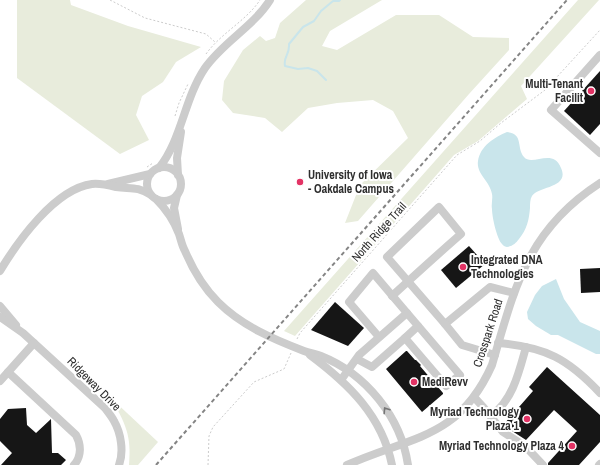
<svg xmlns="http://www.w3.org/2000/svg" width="600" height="465" font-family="'Archivo Narrow',sans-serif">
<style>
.green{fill:#e8ecdc}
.water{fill:#c9e5eb}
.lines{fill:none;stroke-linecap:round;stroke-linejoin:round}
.stream{stroke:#c9e5eb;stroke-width:2}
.building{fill:#161616}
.path{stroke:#ccc;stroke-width:1;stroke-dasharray:2 2;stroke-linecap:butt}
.minor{stroke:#ccc;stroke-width:8}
.rail{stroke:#848484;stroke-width:2;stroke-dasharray:4 3;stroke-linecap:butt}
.oneway{stroke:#767676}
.poi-dot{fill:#e33365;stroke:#fff;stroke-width:1.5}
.labels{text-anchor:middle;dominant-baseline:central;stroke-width:4;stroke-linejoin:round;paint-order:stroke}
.poi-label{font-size:12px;font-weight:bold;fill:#2f2f2f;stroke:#fff;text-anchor:end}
.street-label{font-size:12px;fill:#2f2f2f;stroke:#fff}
</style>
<rect width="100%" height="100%" fill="#fff"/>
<g class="green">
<polygon points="17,0 70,0 71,5 128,26 201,47 176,62 163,82 142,96 136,115 149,140 120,154 17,78"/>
<polygon points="306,0 382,0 330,31 322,46 337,50 396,15 439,15 473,37 509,38 509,50 469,94 358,221 345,223 360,185 408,138 393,111 373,100 337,103 308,108 282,132 265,118 233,113 222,100 224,81 243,50 260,36 266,41 275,38 280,23"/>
<polygon points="578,0 599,0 521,86 527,99 478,141 454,155 295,336 284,331"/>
<path d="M111,398L158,442L138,465H129C132,435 125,423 111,398Z"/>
</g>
<g class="water">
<path d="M507,132C524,134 516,147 524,157C532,167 553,147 561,168C570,188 539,186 532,196C530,199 530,204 530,208C529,220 527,229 519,239C516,243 513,246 507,247C506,247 503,246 502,244C497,239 492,217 492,209C491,204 493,199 492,194C490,181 476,174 478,161C480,146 495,137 507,132Z"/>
<polygon points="556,279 564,299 580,322 600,331 600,354 596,354 558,335 551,335 536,326 528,319 527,312 535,295 542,286"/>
</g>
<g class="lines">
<path class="stream" d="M326,80L317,71L308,68L298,69L285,66C283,56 290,55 289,44L303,27L314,21L321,11L333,1H339L340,0"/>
</g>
<g class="building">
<polygon points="600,71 600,124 590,135 564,111"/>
<polygon points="469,246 485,264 456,288 441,270"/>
<polygon points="600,268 600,292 581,293 580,269"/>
<polygon points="335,302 364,328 348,346 311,330"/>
<polygon points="406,351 407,351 415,360 416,360 421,365 420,366 443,393 443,394 422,412 386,369"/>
<polygon points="547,367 600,415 600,442 579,465 548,465 548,463 577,431 554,410 526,440 512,431 504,424 533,391 529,387"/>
<polygon points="26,408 27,425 36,433 51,419 52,453 58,453 66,460 61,465 1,465 12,453 0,441 0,419 8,409"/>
</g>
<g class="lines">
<g class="path">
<polyline points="110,0 145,18 206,34 215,42"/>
<path d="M206,54C221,33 246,21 260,0"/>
<polyline points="175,116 179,103 188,84"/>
<polyline points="147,167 153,163"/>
<polyline points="297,339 300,333 457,155 480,141 501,123 545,90 600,30"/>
<polyline points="208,465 209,436 213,427 254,382 284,369 291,353"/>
</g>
<g class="minor">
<polyline points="600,55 551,110 600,153"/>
<circle cx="164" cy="184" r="17"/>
<path d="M159,168C182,139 184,99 205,68C223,42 253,27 270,0"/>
<polyline points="178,175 177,158 181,132"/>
<polyline points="108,184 150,174"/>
<polyline points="177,195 174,208 178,229"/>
<path d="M156,199C166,209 174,221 179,234C181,240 182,246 185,251C193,270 204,288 218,302C242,326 273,339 304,351C309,353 316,354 321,356C366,374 401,417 408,465"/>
<path d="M0,271C18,241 55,189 92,184C100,183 108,185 116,187C131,189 137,186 151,195"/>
<path d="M392,296C415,275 438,254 461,234L439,207L387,257L445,324L490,287L514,293"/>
<polyline points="0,306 16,325"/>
<path d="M0,317L23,333L105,408C108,412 112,417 114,421C121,433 124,452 119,465"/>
<polyline points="445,324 462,345 495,355"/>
<polyline points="379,337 349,302 373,273 407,313"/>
<polyline points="405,338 418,326"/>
<path d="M498,343C546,347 568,359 600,393"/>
<path d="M310,355C349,384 382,416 392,465"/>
<path d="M8,372L76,435C81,444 82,456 74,465"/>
<polyline points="341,380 359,355 407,313 460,375 446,386 405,338 372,367 357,359"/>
<polyline points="0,381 34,343"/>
<polyline points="474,397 484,408 503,432 525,446 543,465"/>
<path d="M491,416C513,400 519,372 526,347"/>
<path d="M347,465C412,436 459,439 492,365C515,287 527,230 600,183"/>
<polyline points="599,465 600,464"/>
</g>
<polyline class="rail" points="156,465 567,0"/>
</g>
<defs><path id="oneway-chevron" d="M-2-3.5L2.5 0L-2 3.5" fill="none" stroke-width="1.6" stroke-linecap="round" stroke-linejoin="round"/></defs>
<use class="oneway" href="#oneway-chevron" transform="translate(386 410) rotate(-123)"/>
<g class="poi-dot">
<circle cx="591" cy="91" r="4"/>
<circle cx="300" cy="182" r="4"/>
<circle cx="463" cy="267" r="4"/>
<circle cx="414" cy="382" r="4"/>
<circle cx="527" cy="419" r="4"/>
<circle cx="572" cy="446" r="4"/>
</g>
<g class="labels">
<g class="poi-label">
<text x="583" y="84">Multi-Tenant<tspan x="583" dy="14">Facilit</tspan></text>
<text x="308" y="175" text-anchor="start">University of Iowa<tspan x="308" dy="14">- Oakdale Campus</tspan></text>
<text x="471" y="260" text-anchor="start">Integrated DNA<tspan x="471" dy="14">Technologies</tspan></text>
<text x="422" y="382" text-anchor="start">MediRevv</text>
<text x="519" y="412">Myriad Technology<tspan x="519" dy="14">Plaza 1</tspan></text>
<text x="564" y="446">Myriad Technology Plaza 4</text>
</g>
<g class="street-label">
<text transform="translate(379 232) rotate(-48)">North Ridge Trail</text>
<text transform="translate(488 333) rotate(-72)">Crosspark Road</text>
<text transform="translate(94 384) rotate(45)">Ridgeway Drive</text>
</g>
</g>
</svg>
